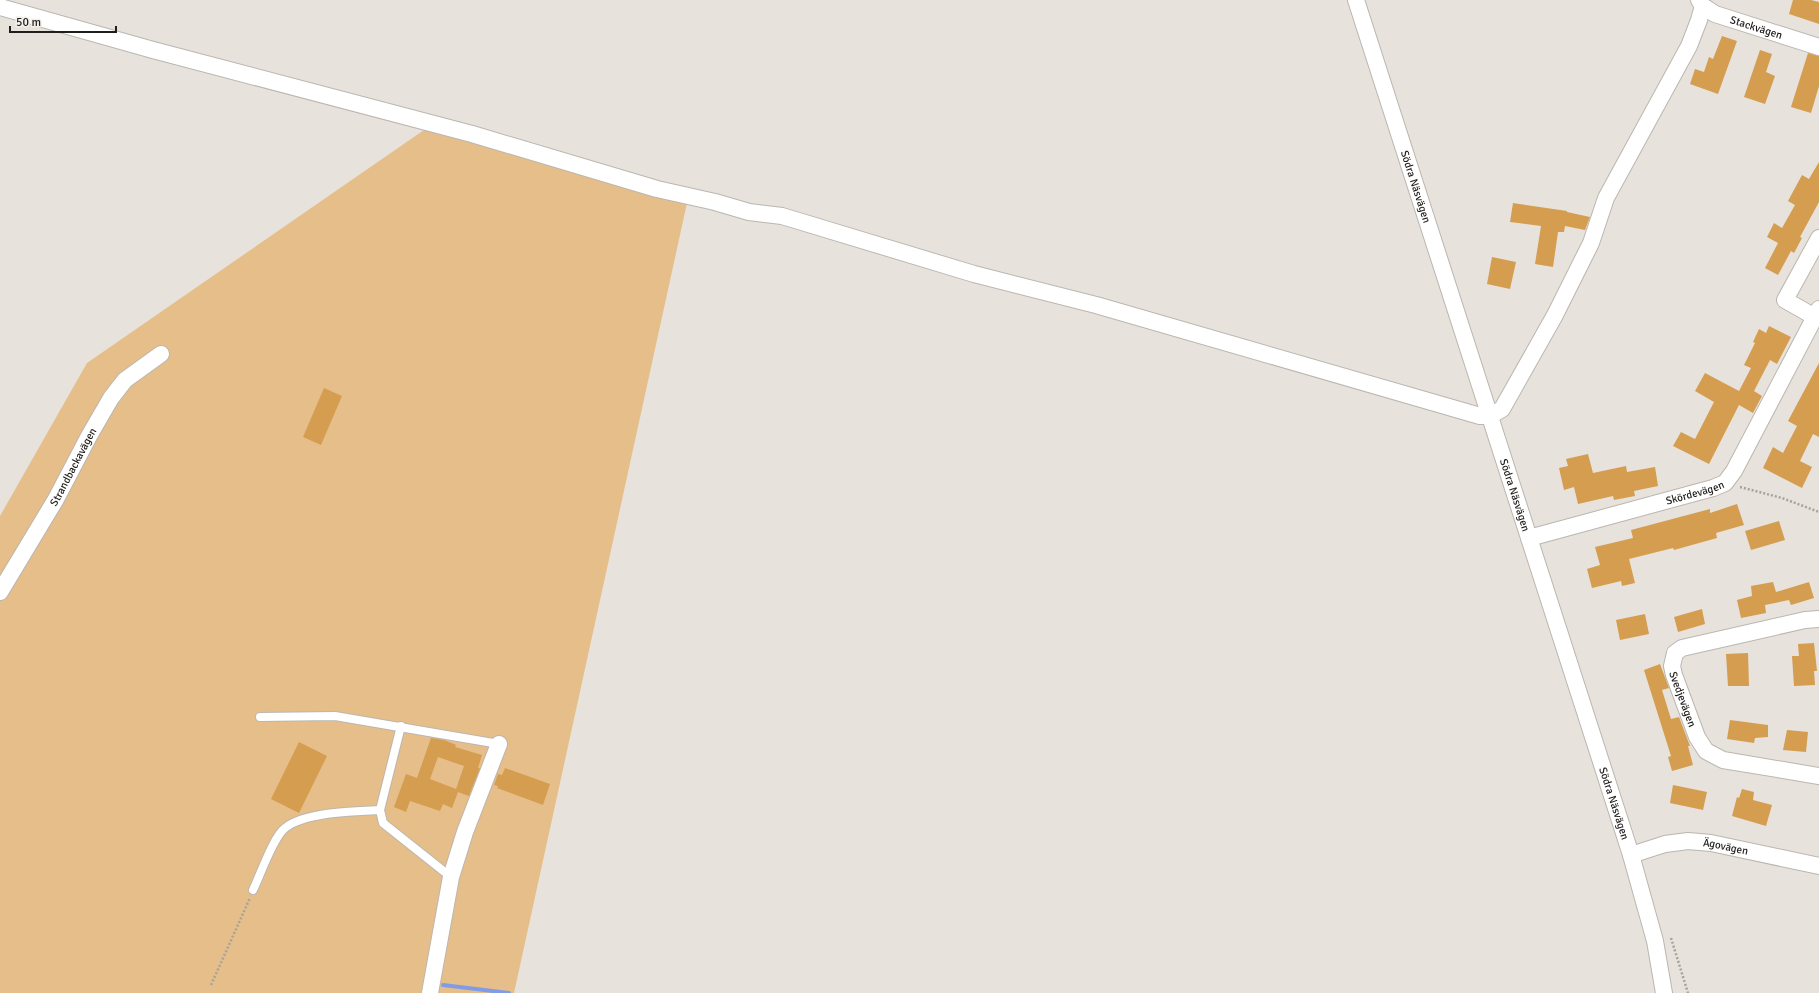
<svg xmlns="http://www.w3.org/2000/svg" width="1819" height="993" font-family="Signika,sans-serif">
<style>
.green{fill:#e6be8a}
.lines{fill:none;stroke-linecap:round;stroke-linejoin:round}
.stream{stroke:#819ce7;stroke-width:4}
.building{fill:#d49d4f;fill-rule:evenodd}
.service-casing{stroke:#bbb6b0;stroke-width:10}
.minor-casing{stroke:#bbb6b0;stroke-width:18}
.path{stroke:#a6a29c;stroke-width:2.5;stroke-dasharray:2 2;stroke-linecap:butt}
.service{stroke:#fff;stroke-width:8}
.minor{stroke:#fff;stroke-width:16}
.labels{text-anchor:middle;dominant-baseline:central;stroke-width:4;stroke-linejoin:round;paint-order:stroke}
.street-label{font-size:11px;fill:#201e1c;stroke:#f4efe8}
</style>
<rect width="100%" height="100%" fill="#e7e2db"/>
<polygon class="green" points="424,130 540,159 687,203 514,993 0,993 0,516 87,363"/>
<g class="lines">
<polyline class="stream" points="443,985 509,993"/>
</g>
<g class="building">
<polygon points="1793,0 1811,0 1819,2 1819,24 1789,14"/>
<polygon points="1722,36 1737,41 1718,94 1690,84 1695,69 1704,72 1709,57 1713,59"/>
<polygon points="1760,50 1772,54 1766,72 1775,76 1765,104 1744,97"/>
<polygon points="1808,53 1819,56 1819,86 1811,113 1791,107"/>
<polygon points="1819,162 1819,202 1800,237 1802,238 1794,253 1791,251 1778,275 1765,268 1778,243 1767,237 1774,223 1782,228 1795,205 1788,201 1802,175 1809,179"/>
<polygon points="1513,203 1567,211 1567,212 1590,217 1585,230 1565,226 1564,232 1558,232 1553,267 1535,264 1541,226 1510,222"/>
<polygon points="1492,257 1516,262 1510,289 1487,284"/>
<polygon points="1769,326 1791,337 1777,364 1770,360 1754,391 1762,396 1753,413 1739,405 1709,464 1673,446 1681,432 1695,439 1714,402 1695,391 1705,373 1739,391 1751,368 1744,365 1755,343 1753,342 1759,329 1766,333"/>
<polygon points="1819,363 1819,437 1813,434 1800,461 1812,467 1802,488 1763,468 1773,447 1783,453 1797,426 1788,421"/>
<polygon points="324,388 342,396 321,445 303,437"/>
<polygon points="1588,454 1593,473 1626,466 1627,472 1655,467 1658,486 1634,491 1635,496 1614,500 1613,496 1578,504 1574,487 1564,490 1559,468 1568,466 1566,459"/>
<polygon points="1737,504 1744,525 1716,533 1717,538 1674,550 1673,548 1629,559 1635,583 1622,586 1621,581 1592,588 1587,569 1600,565 1595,547 1633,538 1631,530 1710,509 1710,513"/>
<polygon points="1779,521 1785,540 1751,550 1745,531"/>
<polygon points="1773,582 1776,592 1809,582 1814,598 1791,605 1789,600 1765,605 1766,613 1741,618 1737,600 1752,596 1751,586"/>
<polygon points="1702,609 1705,624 1678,632 1674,617"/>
<polygon points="1645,614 1649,634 1620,640 1616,620"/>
<polygon points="1814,643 1817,671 1814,671 1815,685 1794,686 1792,656 1799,656 1798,644"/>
<polygon points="1748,653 1749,686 1728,686 1726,654"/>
<polygon points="1660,664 1669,688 1662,690 1671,719 1679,717 1690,746 1688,746 1693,765 1672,771 1668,757 1671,756 1644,670"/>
<polygon points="1730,720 1768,725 1768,737 1755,738 1754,743 1727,739"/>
<polygon points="1787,730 1808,732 1806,752 1783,750"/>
<path d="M431,738L444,740L456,745L455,747L482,755L478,768H480L469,796L458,792L452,808L443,804L440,811L410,801L406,812L394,807L406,774L417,778ZM438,757L464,766L456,789L430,779Z"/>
<polygon points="299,742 327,756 299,813 271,799"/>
<polygon points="505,768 550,784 543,805 497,788 498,786 494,785 498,774 502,775"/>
<polygon points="1673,785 1707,792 1703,810 1670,803"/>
<polygon points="1742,789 1754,792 1753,800 1772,805 1766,826 1732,816 1737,797 1739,798"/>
</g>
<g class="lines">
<defs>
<g id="service">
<polyline points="260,717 335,716 499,744"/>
<polyline points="401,726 380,810 383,823 451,877"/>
<path d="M253,890C260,876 273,837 285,828C305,812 355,811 380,810"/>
</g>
<g id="minor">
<path id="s1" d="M1356,0L1631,855L1655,941L1664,993"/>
<path id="s2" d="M1699,0L1703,6L1715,14L1819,47"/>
<polyline points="0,7 153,50 472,134 657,189 715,202 749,212 782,216 974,274 1096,305 1480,416 1490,416 1502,409 1555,315 1591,243 1606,198 1689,46 1699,20 1703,6"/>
<polyline points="1815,317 1785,300 1819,238"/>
<path id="s3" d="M1529,538L1713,488L1725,483L1734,471L1819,309"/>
<path id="s4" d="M0,592L56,499L89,436L111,398L125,380L161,354"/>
<path id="s5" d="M1819,619L1805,620L1682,648L1675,653L1672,666L1674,675L1697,737L1706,751L1723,760L1819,776"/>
<path id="s6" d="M1631,855L1665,844L1688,841L1711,843L1819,866"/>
<polyline points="430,993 451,877 465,832 499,744"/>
</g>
</defs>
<use href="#service" class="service-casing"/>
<use href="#minor" class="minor-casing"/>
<g class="path">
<polyline points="1740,487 1782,498 1819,512"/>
<polyline points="1671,938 1688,993"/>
<polyline points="211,985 250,898"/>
</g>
<use href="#service" class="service"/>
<use href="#minor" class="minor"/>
</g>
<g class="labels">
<g class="street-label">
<text stroke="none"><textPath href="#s2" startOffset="65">Stackvägen</textPath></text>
<text stroke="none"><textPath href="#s1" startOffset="196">Södra Näsvägen</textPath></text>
<text stroke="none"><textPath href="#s4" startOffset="145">Strandbackavägen</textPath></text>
<text stroke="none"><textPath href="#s3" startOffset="172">Skördevägen</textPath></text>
<text stroke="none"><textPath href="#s1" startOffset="520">Södra Näsvägen</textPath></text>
<text stroke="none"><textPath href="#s5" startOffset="197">Svedjevägen</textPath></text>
<text stroke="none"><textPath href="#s1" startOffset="844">Södra Näsvägen</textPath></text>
<text stroke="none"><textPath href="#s6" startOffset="97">Ägovägen</textPath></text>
</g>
</g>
<path d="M10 26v6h106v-6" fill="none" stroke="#201e1c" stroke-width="2"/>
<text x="16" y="26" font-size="12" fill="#201e1c" stroke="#f4efe8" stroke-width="3" paint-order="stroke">50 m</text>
</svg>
